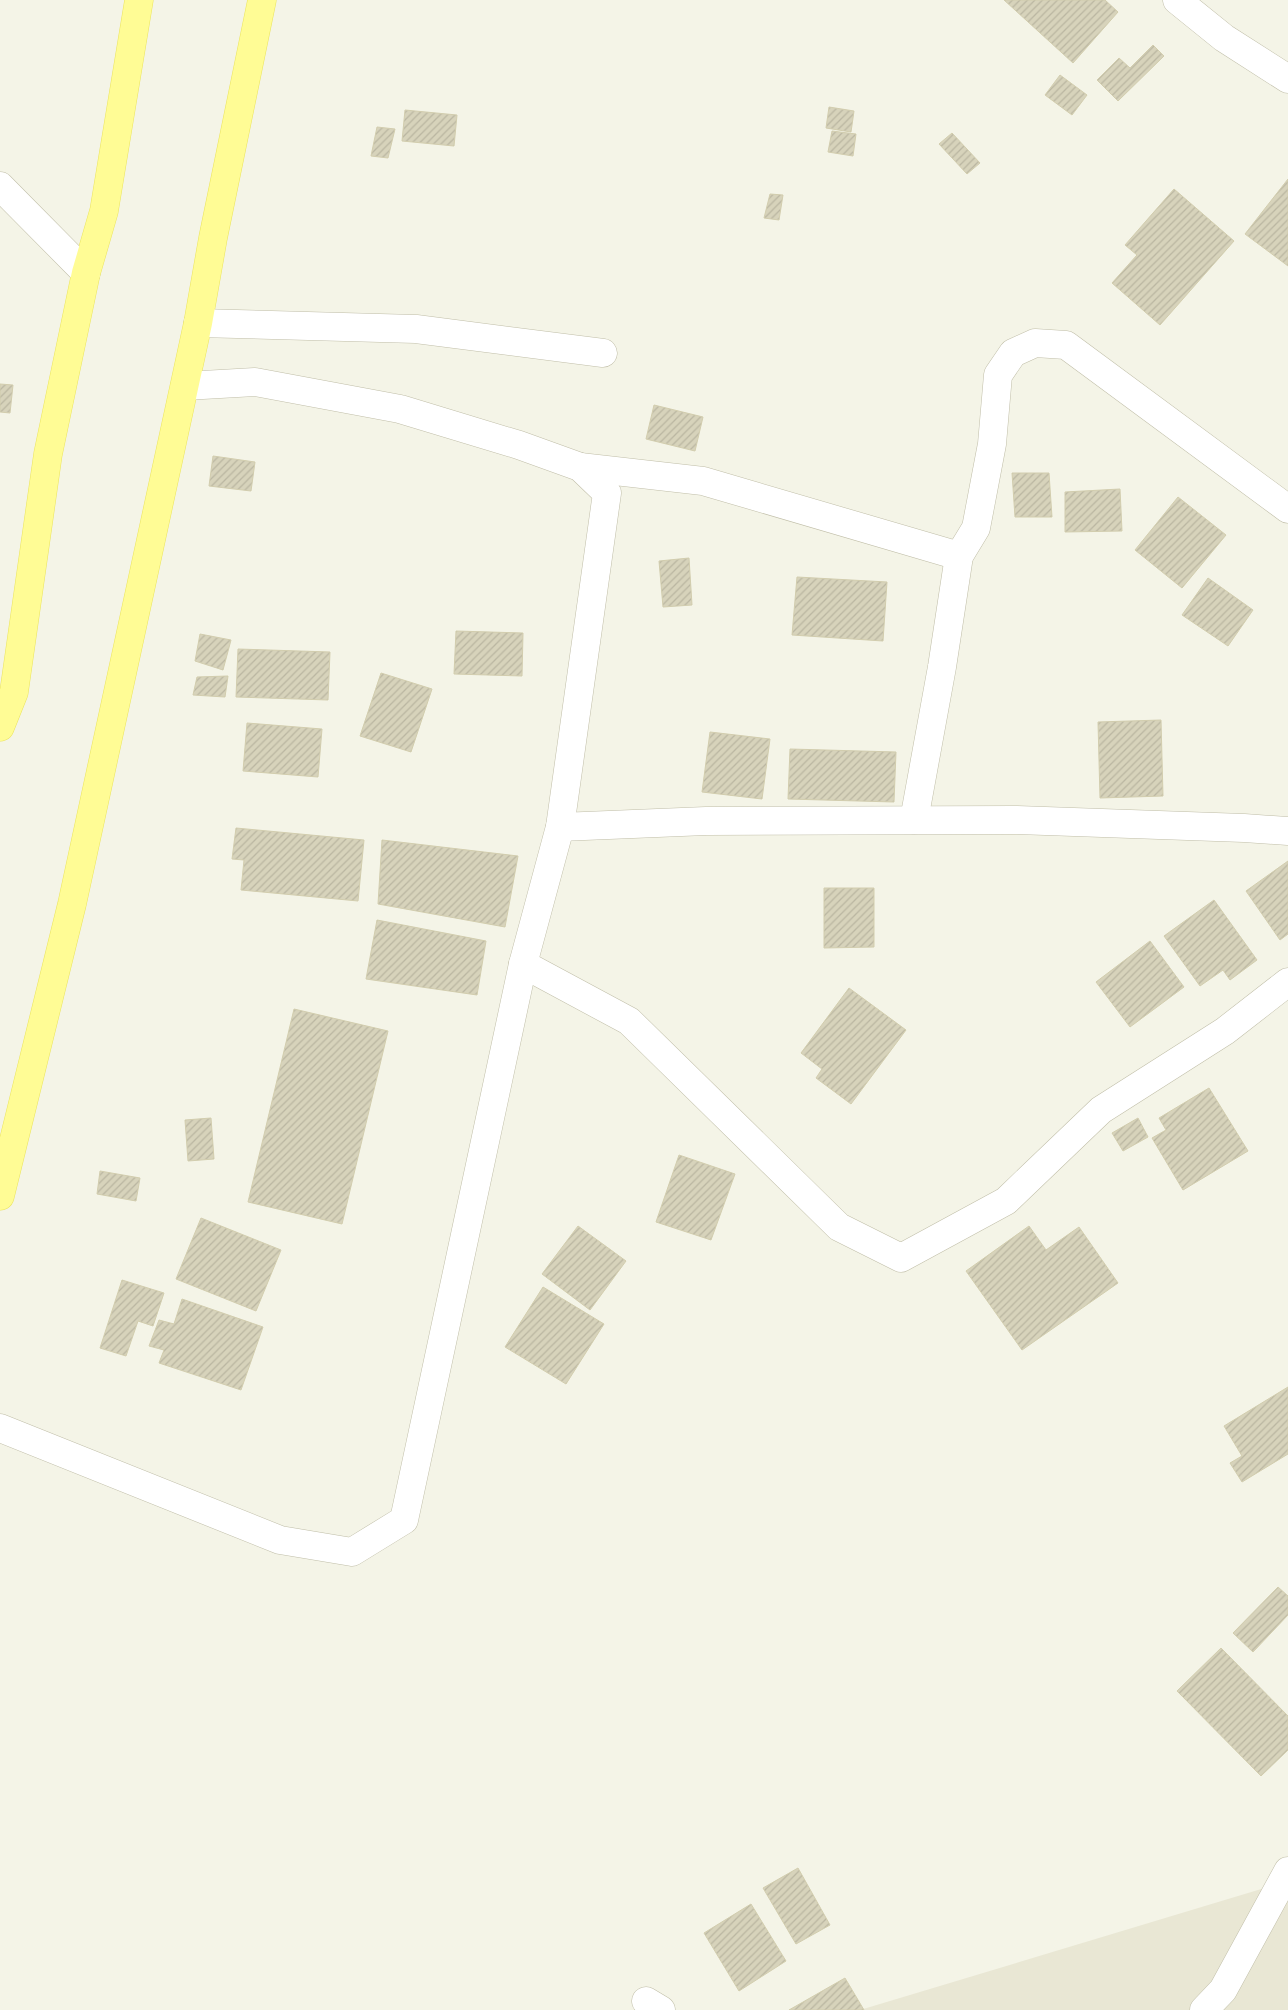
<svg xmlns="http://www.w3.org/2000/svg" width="1288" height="2010" font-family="Rubik,sans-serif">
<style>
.residential{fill:#e9e7d4}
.building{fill:url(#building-hatch);stroke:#d2cdae}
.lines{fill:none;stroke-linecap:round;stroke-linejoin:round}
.street-casing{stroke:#c0bea8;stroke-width:29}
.primary-casing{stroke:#ebe45e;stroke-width:29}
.street{stroke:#fff;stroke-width:28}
.primary{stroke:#fffc95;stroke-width:28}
</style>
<defs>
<pattern id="building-hatch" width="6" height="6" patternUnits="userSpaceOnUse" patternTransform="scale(1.25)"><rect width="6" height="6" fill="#d7d3bb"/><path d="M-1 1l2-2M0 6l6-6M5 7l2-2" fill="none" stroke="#bab6a1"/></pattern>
</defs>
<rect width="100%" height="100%" fill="#f4f4e7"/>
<polygon class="residential" points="1288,1881 1288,2010 860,2010"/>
<g class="building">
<polygon points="1004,0 1105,0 1118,12 1073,63"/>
<polygon points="1153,45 1164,56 1118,101 1097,80 1119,58 1130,68"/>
<polygon points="1060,75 1087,95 1072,115 1045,95"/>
<polygon points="829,107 854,111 851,132 826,128"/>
<polygon points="405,110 457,115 454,146 402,141"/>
<polygon points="377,127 395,129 388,158 371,156"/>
<polygon points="832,131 856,134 853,156 828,152"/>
<polygon points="952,133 980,163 967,174 939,144"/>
<polygon points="1288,179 1288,266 1245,234"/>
<polygon points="1174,189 1234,241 1160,325 1112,283 1137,255 1125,245"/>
<polygon points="770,194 783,195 779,220 764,218"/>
<polygon points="0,384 13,385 10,413 0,412"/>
<polygon points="654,405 703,417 695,451 646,439"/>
<polygon points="213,456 255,462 251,491 209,486"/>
<polygon points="1012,473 1049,473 1052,517 1015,517"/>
<polygon points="1120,489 1122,531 1065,532 1065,492"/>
<polygon points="1178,497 1226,535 1182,588 1135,550"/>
<polygon points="689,558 692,605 663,607 659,561"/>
<polygon points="797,577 887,582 883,641 792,635"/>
<polygon points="1208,578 1253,610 1228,646 1182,615"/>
<polygon points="456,631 523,633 522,676 454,674"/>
<polygon points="200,634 231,640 223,670 195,661"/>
<polygon points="238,649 330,652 328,700 236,697"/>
<polygon points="381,673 432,689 411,752 360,736"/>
<polygon points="228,676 225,697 193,695 197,677"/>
<polygon points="1161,720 1163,796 1100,798 1098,722"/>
<polygon points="247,723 322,729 318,777 243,771"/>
<polygon points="710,732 770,739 762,799 702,792"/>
<polygon points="790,749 896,752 894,802 788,799"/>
<polygon points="236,828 364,840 358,901 241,890 244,860 232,859"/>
<polygon points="382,840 518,856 505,927 378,904"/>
<polygon points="1288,861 1288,934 1280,940 1246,891"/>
<polygon points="824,888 874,888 874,947 824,948"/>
<polygon points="1214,900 1257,960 1230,980 1223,970 1200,986 1164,936"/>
<polygon points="377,920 486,941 477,995 366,979"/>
<polygon points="1150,941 1184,987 1130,1027 1096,982"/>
<polygon points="849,988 906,1030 851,1104 816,1078 822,1069 801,1053"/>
<polygon points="294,1009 388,1031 342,1224 248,1202"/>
<polygon points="1209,1088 1248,1151 1183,1190 1152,1138 1166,1130 1159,1118"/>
<polygon points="211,1118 214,1159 188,1161 185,1120"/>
<polygon points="1138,1118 1148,1137 1123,1151 1112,1133"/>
<polygon points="679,1155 735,1174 711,1240 656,1222"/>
<polygon points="100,1171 140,1178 136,1201 97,1194"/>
<polygon points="201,1218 281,1250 256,1311 176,1279"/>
<polygon points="578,1226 626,1261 590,1310 542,1274"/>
<polygon points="1029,1226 1046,1250 1079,1227 1118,1283 1022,1350 966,1271"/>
<polygon points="122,1280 164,1293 153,1326 138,1321 126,1356 100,1348"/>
<polygon points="543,1287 604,1324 566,1384 505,1347"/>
<polygon points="182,1299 263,1327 241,1390 159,1363 164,1350 149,1346 159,1320 174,1324"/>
<polygon points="1288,1387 1288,1454 1242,1482 1230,1463 1242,1456 1224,1426"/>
<polygon points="1278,1587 1288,1596 1288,1615 1253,1652 1233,1633"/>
<polygon points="1221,1648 1288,1716 1288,1750 1261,1776 1177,1691"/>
<polygon points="798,1868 830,1925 796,1944 763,1888"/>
<polygon points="751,1904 786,1961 739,1991 704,1933"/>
<polygon points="845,1978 864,2010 789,2010"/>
</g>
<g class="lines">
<defs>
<g id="street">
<polyline points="1177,0 1224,38 1288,79"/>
<polyline points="0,186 86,273"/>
<polyline points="198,323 416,329 603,353"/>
<polyline points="580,467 703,481 959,556"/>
<polyline points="914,820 942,667 959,556 976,528 992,444 998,375 1013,353 1035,343 1066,345 1288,509"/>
<polyline points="560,827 706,821 1017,820 1244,828 1288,831"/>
<polyline points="523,964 629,1021 839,1227 901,1258 1006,1201 1101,1110 1225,1031 1288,982"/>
<polyline points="0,1428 280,1540 352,1552 404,1520 523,964 560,827 607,493 580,467 519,445 400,409 255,382 185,386"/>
<polyline points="646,2001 661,2010"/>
<polyline points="1204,2010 1223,1990 1288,1871"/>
</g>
<g id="primary">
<polyline points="0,727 14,692 48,454 86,273 104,211 139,0"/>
<polyline points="0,1196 72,904 198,323 213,238 262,0"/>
</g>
</defs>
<use href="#street" class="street-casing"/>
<use href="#primary" class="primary-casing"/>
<use href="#street" class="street"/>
<use href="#primary" class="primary"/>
</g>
</svg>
